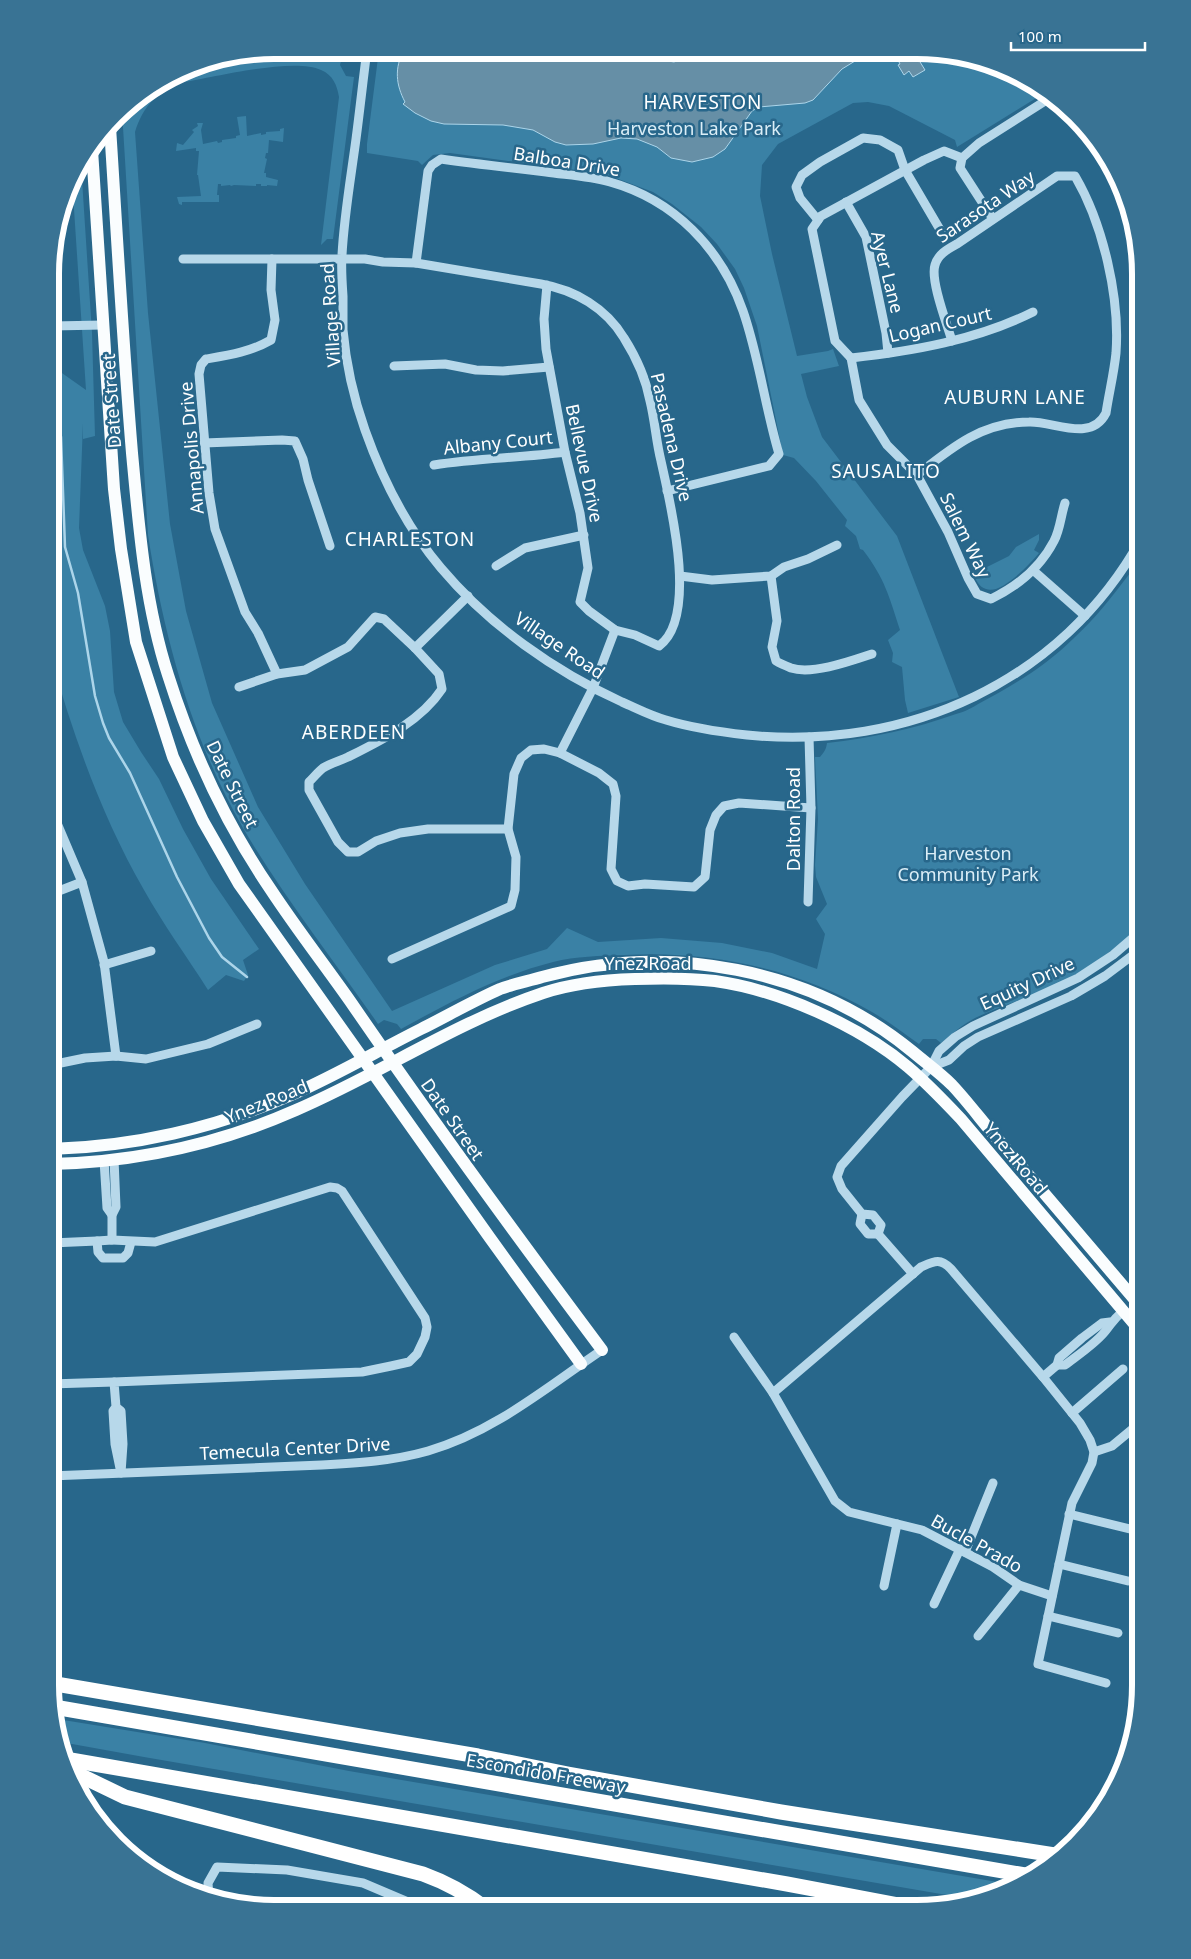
<svg xmlns="http://www.w3.org/2000/svg" width="1191" height="1959" font-family="'Noto Sans',sans-serif">
<style>
.green{fill:#3a81a5}
.water{fill:#668fa6;stroke:#acd5ea}
.lines{fill:none;stroke-linecap:round;stroke-linejoin:round}
.stream{stroke:#acd5ea;stroke-width:2.5}
.minor{stroke:#b7d8ea;stroke-width:9}
.major{stroke:#fafdfe;stroke-width:12}
.highway{stroke:#fff;stroke-width:15}
.labels{text-anchor:middle;dominant-baseline:central;stroke-width:5;stroke-linejoin:round;paint-order:stroke}
.park-label{font-size:18px;fill:#dbeef7;stroke:#28678b}
.street-label{font-size:18px;fill:#fff;stroke:#28678b}
.neighbourhood-label{font-size:19px;letter-spacing:1px;fill:#fff;stroke:#28678b}
.rim{fill:none;stroke:#fff;stroke-width:6}
</style>
<rect width="100%" height="100%" fill="#28678b"/>
<g class="green">
<path d="M379,50L947,52L1003,67L1046,92L957,147L955,140L889,106L868,102L853,103L778,144L762,165L760,196L772,254L797,356L828,351L833,349L839,366L801,374L807,397L822,437L897,536L959,697L908,713L905,700L902,667L892,662L893,653L888,640L900,630C889,596 885,579 863,550L860,549L856,536L845,526L847,520L816,481L794,458L783,455L757,326L744,288L735,269L717,244L701,227L672,204L653,192L605,174L450,153L433,155L422,165L418,161L367,153V144Z"/>
<path d="M290,55L324,56L342,58L340,65L346,76L354,77L333,239H327L321,245L339,97C337,85 333,75 321,70C294,57 215,77 184,82C158,90 143,106 135,132L148,313L170,524L186,611L212,703L258,807L305,884L392,1011L495,965L547,949L567,928L598,942L661,938L722,943L772,953L817,969L825,934L816,919L827,904L816,877L815,865L818,819L815,757H820C824,752 826,750 827,743C871,738 914,729 956,714C965,712 973,707 980,703C1014,685 1047,665 1074,638C1096,618 1113,595 1131,572L1137,576L1141,575V926C1114,950 1086,971 1053,986C1028,998 1000,1006 975,1018C962,1025 952,1034 941,1043L936,1039H923L919,1044C903,1033 888,1021 872,1012C797,969 711,950 624,955C600,956 576,956 553,962C498,976 450,1002 401,1029L397,1024L384,1020L378,1024C333,959 283,896 243,828C191,737 164,637 148,535L122,111L126,106L186,68L256,58Z"/>
<polygon points="246,116 247,136 261,133 261,135 266,134 266,132 280,131 280,129 284,128 283,142 269,140 268,153 266,153 265,158 267,159 264,173 266,173 266,177 278,180 277,186 267,185 267,186 261,186 261,184 256,184 256,186 234,185 231,186 230,185 221,186 221,184 218,184 217,195 219,195 219,202 182,202 182,205 179,204 177,197 201,196 198,175 197,175 199,151 196,151 196,148 176,151 177,143 183,145 194,132 192,130 198,126 197,123 203,123 201,130 203,144 217,141 218,143 222,142 222,140 236,138 236,136 240,135 237,117"/>
<path d="M81,164L92,333L95,436L83,439V423L79,528L83,550L105,606L110,631L114,692L123,722L141,752L159,779L183,829L211,879L259,949L243,960L248,975L244,981L226,975L208,990C187,957 163,924 144,890C102,817 74,738 51,657L52,366L86,390L72,179Z"/>
<path d="M1039,534V540L1034,550L1039,553C1030,564 1001,595 986,589C979,587 976,580 973,574L1009,556L1016,547Z"/>
<polygon points="1141,1681 1140,1700 1131,1742 1130,1732"/>
<polygon points="57,1719 205,1743 349,1771 1015,1885 1003,1892 970,1899 144,1757 61,1742"/>
</g>
<g class="water">
<path d="M404,50L546,51L563,55L578,51H625L640,56L674,62L701,51L880,52L855,61L842,69L813,100L805,103L759,107L752,111L725,149L713,157L692,162L671,158L657,147L637,139L621,138L593,144L566,145L555,142L533,130L503,125L444,124L431,121L415,113L403,104L405,102C396,85 394,68 404,50Z"/>
<polygon points="897,52 916,52 919,56 917,57 925,70 913,77 909,71 904,75 898,65 900,64 896,56 899,55"/>
</g>
<g class="lines">
<polyline class="stream" points="52,411 57,418 61,437 65,547 78,593 95,696 103,723 109,738 130,773 177,877 209,938 222,957 247,977"/>
<g class="minor">
<polyline points="345,50 366,55"/>
<path d="M367,50C363,80 360,109 356,139C351,177 344,216 342,255C341,268 342,282 343,296C343,307 343,319 343,330C346,364 354,399 365,430C382,478 408,529 441,568C489,625 554,671 622,702C636,708 651,716 666,720C692,728 720,732 747,735C907,751 1062,682 1141,539"/>
<polyline points="846,202 866,237 886,333 888,353"/>
<polyline points="993,219 960,168 962,158 979,143 1053,96"/>
<polyline points="818,220 800,198 796,187 802,175 820,162 863,138 880,140 898,150 905,170 942,233"/>
<path d="M183,259H365L383,262L416,263L541,284C575,290 606,308 624,338C636,357 646,379 650,401C655,421 656,441 661,461C670,502 699,617 659,646L635,635L615,630L589,611L580,602L588,568L580,513L565,452L546,349L544,319L547,285"/>
<path d="M272,259L271,290L275,320L271,340C250,352 230,355 206,359L201,365L199,374L209,493L215,529L245,612L258,633L277,674"/>
<path d="M416,263L428,171L432,165L441,159C476,164 511,168 546,172C567,175 589,176 610,182C674,200 721,248 743,311C759,357 765,407 779,454L769,466L667,491"/>
<polyline points="52,326 103,325"/>
<path d="M851,358L859,400L887,445L917,475L948,532L968,578L977,594L991,599C1018,586 1040,568 1054,541C1060,530 1061,515 1065,503"/>
<polyline points="851,358 835,341 812,229 821,216 924,160 944,151 962,158"/>
<path d="M851,358C913,351 977,340 1033,312"/>
<polyline points="394,366 445,364 476,370 503,371 549,367"/>
<polyline points="204,443 282,440 295,441 303,459 308,480 330,546"/>
<path d="M434,465C477,458 521,458 565,452"/>
<path d="M917,475C951,448 982,422 1029,422C1054,421 1091,443 1106,413C1109,393 1114,373 1116,353C1120,297 1103,224 1075,176H1057L957,244C948,249 938,254 935,265C930,280 947,324 952,341"/>
<polyline points="496,566 525,548 584,535"/>
<polyline points="1034,571 1085,616"/>
<polyline points="680,576 712,580 771,576 784,567 808,559 837,545"/>
<path d="M771,576L777,621L772,647L776,661C781,664 786,666 791,668C812,675 851,661 872,654"/>
<polyline points="415,648 468,596"/>
<path d="M239,687L277,674L305,670L348,647L375,617L384,619L415,648L439,674L442,689C421,721 382,740 348,757C340,761 330,763 323,768C318,772 313,778 309,782V790L338,842L348,852H358L376,841L400,833L428,829H508"/>
<polyline points="560,753 593,688 615,630"/>
<polyline points="51,809 82,882 104,962 116,1056"/>
<polyline points="51,894 82,882"/>
<polyline points="808,902 811,808 809,737"/>
<polyline points="392,959 511,906 515,890 516,857 508,829 514,774 521,758 531,750 544,749 560,753 599,773 613,784 616,796 611,869 617,881 628,886 645,884 694,887 705,877 710,830 716,815 724,806 739,803 811,808"/>
<polyline points="104,965 151,951"/>
<polyline points="51,1065 85,1058 116,1056 146,1059 208,1044 257,1024"/>
<polyline points="931,1067 949,1060 964,1046 978,1037 1071,996 1105,976 1141,949"/>
<polyline points="114,1159 116,1207 112,1215 112,1240 155,1242 330,1187 337,1188 342,1191 425,1318 427,1327 425,1337 417,1354 409,1362 391,1366 362,1372 114,1382 116,1407 113,1411 115,1444 121,1473 123,1444 121,1411 116,1407"/>
<polyline points="104,1160 107,1208 112,1215"/>
<polyline points="862,1214 860,1224 868,1234 878,1234"/>
<polyline points="112,1240 97,1241 98,1252 103,1258 123,1258 128,1253 131,1242"/>
<polyline points="51,1243 97,1241"/>
<polyline points="913,1274 878,1234 881,1225 873,1215 862,1214 842,1189 837,1177 841,1166 902,1097 931,1067 939,1051 955,1037 973,1026 1078,978 1113,955 1141,931"/>
<polyline points="734,1337 773,1393 835,1501 849,1512 922,1530 993,1567 1019,1585 1052,1596"/>
<path d="M1057,1365H1065C1078,1355 1098,1342 1107,1329C1114,1320 1114,1319 1123,1311"/>
<polyline points="50,1384 114,1382"/>
<path d="M773,1393L921,1267C935,1261 940,1258 951,1269L1043,1377"/>
<polyline points="1072,1413 1123,1369"/>
<polyline points="1094,1452 1112,1446 1141,1422"/>
<path d="M50,1476L322,1465C358,1463 393,1461 428,1451C494,1432 547,1387 602,1350"/>
<polyline points="1069,1514 1138,1531"/>
<polyline points="965,1552 993,1483"/>
<polyline points="1059,1564 1128,1581"/>
<polyline points="884,1586 897,1524"/>
<polyline points="934,1604 960,1549"/>
<polyline points="1048,1616 1118,1633"/>
<polyline points="978,1636 1019,1585"/>
<polyline points="1106,1683 1038,1664 1072,1503 1092,1463 1094,1452 1090,1440 1080,1423 1043,1377 1057,1365 1059,1358 1082,1338 1102,1323 1110,1322"/>
<polyline points="209,1898 208,1883 217,1867 287,1870 363,1883 422,1908"/>
</g>
<g class="major">
<path d="M110,127C117,236 123,345 132,453C139,528 145,604 168,675C192,751 226,824 271,890C296,928 324,964 350,1001C431,1119 516,1235 602,1350"/>
<polyline points="92,150 114,489 121,549 136,642 173,757 203,821 239,884 490,1238 581,1364"/>
<path d="M51,1149C132,1147 216,1128 291,1095C335,1076 377,1051 421,1029C447,1016 473,1001 500,989C513,984 529,981 542,977C669,942 811,968 913,1052C926,1063 940,1073 952,1085C969,1103 984,1124 1001,1143C1048,1197 1094,1252 1141,1307"/>
<path d="M51,1164C135,1162 219,1144 296,1110C380,1074 456,1022 543,993C573,983 604,980 635,979C661,978 689,978 715,981C779,990 858,1025 908,1067C927,1083 944,1101 961,1119L1141,1332"/>
</g>
<g class="highway">
<polyline points="50,1683 478,1756 568,1774 781,1812 1061,1856"/>
<polyline points="54,1707 1031,1876"/>
<polyline points="65,1759 787,1884 920,1909"/>
<path d="M67,1769L125,1797L423,1874C445,1882 466,1893 485,1908"/>
</g>
</g>
<g class="labels">
<g class="park-label">
<text x="694" y="128">Harveston Lake Park</text>
<text x="968" y="853">Harveston<tspan x="968" dy="21">Community Park</tspan></text>
</g>
<g class="street-label">
<text transform="translate(567 161) rotate(9)">Balboa Drive</text>
<text transform="translate(985 206) rotate(-34)">Sarasota Way</text>
<text transform="translate(888 272) rotate(76)">Ayer Lane</text>
<text transform="translate(330 315) rotate(-94)">Village Road</text>
<text transform="translate(940 324) rotate(-13)">Logan Court</text>
<text transform="translate(111 401) rotate(-94)">Date Street</text>
<text transform="translate(672 437) rotate(77)">Pasadena Drive</text>
<text transform="translate(498 442) rotate(-6)">Albany Court</text>
<text transform="translate(191 448) rotate(-95)">Annapolis Drive</text>
<text transform="translate(585 463) rotate(78)">Bellevue Drive</text>
<text transform="translate(966 535) rotate(64)">Salem Way</text>
<text transform="translate(560 645) rotate(34)">Village Road</text>
<text transform="translate(233 784) rotate(64)">Date Street</text>
<text transform="translate(793 819) rotate(-90)">Dalton Road</text>
<text x="648" y="963">Ynez Road</text>
<text transform="translate(1027 983) rotate(-25)">Equity Drive</text>
<text transform="translate(266 1101) rotate(-22)">Ynez Road</text>
<text transform="translate(453 1119) rotate(55)">Date Street</text>
<text transform="translate(1016 1158) rotate(50)">Ynez Road</text>
<text transform="translate(295 1448) rotate(-3)">Temecula Center Drive</text>
<text transform="translate(977 1543) rotate(29)">Bucle Prado</text>
<text transform="translate(546 1773) rotate(10)">Escondido Freeway</text>
</g>
<g class="neighbourhood-label">
<text x="703" y="102">HARVESTON</text>
<text x="1015" y="397">AUBURN LANE</text>
<text x="886" y="471">SAUSALITO</text>
<text x="410" y="539">CHARLESTON</text>
<text x="354" y="732">ABERDEEN</text>
</g>
</g>
<path d="M0 0H1191V1959H0ZM274 59H917A215 215 0 0 1 1132 274V1685A215 215 0 0 1 917 1900H274A215 215 0 0 1 59 1685V274A215 215 0 0 1 274 59Z" fill="#397394" fill-rule="evenodd"/>
<path class="rim" d="M274 59H917A215 215 0 0 1 1132 274V1685A215 215 0 0 1 917 1900H274A215 215 0 0 1 59 1685V274A215 215 0 0 1 274 59Z"/>
<path d="M1011 42v8h134v-8" fill="none" stroke="#ffffff" stroke-width="2.5"/>
<text x="1018" y="42" font-size="15" fill="#ffffff" stroke="#28678b" stroke-width="4" paint-order="stroke">100 m</text>
</svg>
